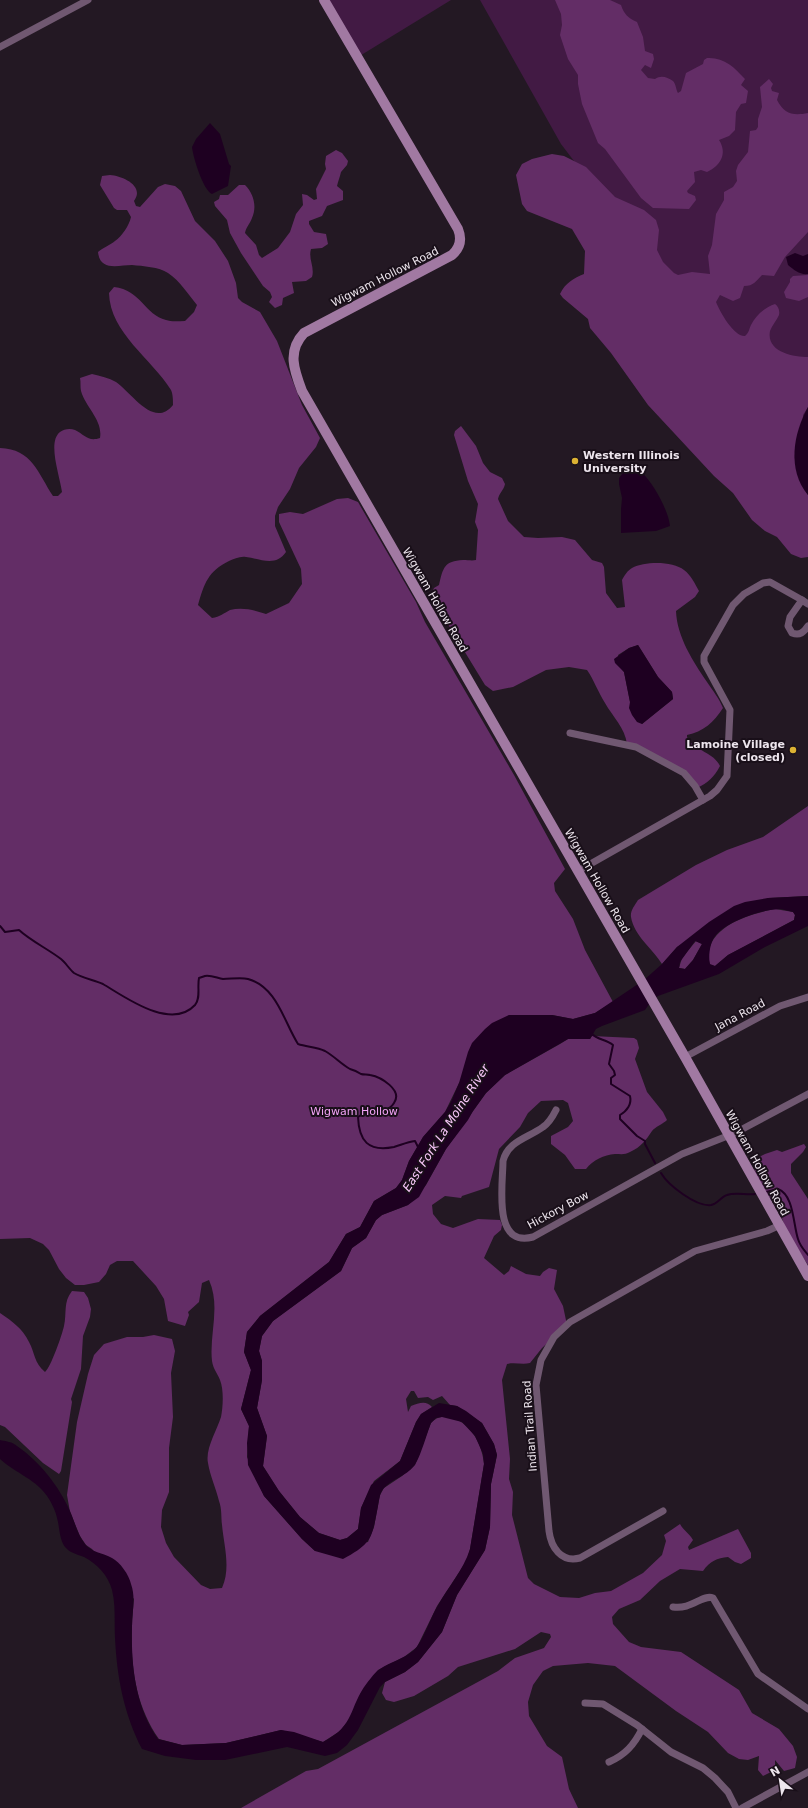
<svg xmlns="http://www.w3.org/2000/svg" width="808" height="1808" font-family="'DejaVu Sans',sans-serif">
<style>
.green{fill:#421a44}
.forest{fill:#632d66;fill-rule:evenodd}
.water{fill:#1e0021;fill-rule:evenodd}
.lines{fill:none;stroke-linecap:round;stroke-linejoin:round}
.stream{stroke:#1e0021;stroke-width:2}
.street{stroke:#705871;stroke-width:7}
.secondary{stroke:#a179a2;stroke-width:10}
.poi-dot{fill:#dcb233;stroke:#190f19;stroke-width:1.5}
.labels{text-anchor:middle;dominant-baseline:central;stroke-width:4;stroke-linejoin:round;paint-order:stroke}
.street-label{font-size:11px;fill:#ede5ed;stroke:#190f19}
.poi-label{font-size:11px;font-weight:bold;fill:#ede5ed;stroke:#190f19;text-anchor:start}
.park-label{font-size:11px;fill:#f3a4f7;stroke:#190f19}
.water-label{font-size:12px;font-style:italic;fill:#f9c8fa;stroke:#190f19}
</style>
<rect width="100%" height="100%" fill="#231823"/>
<g class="green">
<polygon points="324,0 451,0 358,57"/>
<polygon points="480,0 808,0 808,407 794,449 561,144"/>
</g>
<g class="forest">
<path d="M555,0H610L621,5C624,14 628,18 637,22L643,37L645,51L653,54L654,59L651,68L645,65L641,70L648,78L655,79C661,75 667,77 673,81C676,84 676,90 678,93L681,91L686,73L703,64L704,60L707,58C724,57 734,67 745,79L741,85L748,91L746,103L741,104L736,112L735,130L729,136L719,140C728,154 720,166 707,172L701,170L694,172L695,182L687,191L688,193L695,196L696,200L689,209L653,208L641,198L605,149L598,143L582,104L578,84V75L568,59L560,35L562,25L561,14Z"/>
<path d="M769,79L773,84L771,88L772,91L779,93L777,100C784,114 793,116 808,113V232L785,257L774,276L762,275C756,281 754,286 744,286L740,298L733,301L720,295L716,302C720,312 734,337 745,336C749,333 749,329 751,325C755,316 765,307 775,304C778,306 780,310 779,315C777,320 772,325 770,331C766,352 793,357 808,357V407L803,415L806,492L808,495V557L801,558L791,554L777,537L765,531L752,520L733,493L714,476L648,405L611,353L590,328L588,319L563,298L560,294C565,283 574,278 584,274L585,251L572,229L527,211L522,204L516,175L522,164L532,159L552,154L564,156L586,167L615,197L644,210L656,220L659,230L657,250L663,262L674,273L678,275L692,272L710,274L708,256L712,245L716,214L724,200V192L733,187L737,181L736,171L738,165L748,152L750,131L756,130L758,127V119L762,107L760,87Z"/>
<path d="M336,150L342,153L348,161L347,165L341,172C340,177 338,181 337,186L343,191V200L327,206L322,216L309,221V224L314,232L326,234L328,244L322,248L311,249C308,259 315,267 312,277L306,281L292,282L294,293L283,298L282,305L275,308L269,302L272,297L270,292L263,286L241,253L230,233L227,220L215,206L214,202L219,199L220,195H228L239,185H245C254,194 257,207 252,218C250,224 246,227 245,233L256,245L259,255L262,258L278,248L290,232L296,214L303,205L302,194L307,195L314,200L317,199L316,189L326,169L325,164L326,156Z"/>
<path d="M110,175C123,176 145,186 134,201L136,206L140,207L158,187L165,184L175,186L181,191L195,221L215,241L228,261L236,283L238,298L242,302L260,312L277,341L302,405L320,438L316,447L299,468L290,489L278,507L275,516V526L286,552C276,567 261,559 246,557C240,556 234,559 229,561C208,571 204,584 198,605L212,618C220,617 224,613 230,610C242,607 255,610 266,614L289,603L302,584L301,569L279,522V514L290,512L303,514L337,499L348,498L358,502L416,602L425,622L514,775L565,869L554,883L555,891L573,919L585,950L613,1002L595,1013L573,1019L552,1015H509L459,1083L445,1112L423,1137L409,1161L402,1180L396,1188L374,1201L360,1227L346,1234L329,1262L260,1316L247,1332L244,1352L251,1370L241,1409L249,1426L247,1457L264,1496L302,1539L315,1551L368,1542L374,1527L380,1495L384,1488L402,1476L415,1465L431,1423C436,1418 440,1416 448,1417C470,1421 482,1443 484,1464L470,1549L467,1560L437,1606L417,1647L404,1657L378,1670L361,1693L349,1720L340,1731L323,1742L281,1730L226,1743L182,1745L159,1739C130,1698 129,1647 134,1599L92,1549L86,1545L80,1536L70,1512L67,1495L77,1422L88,1374L94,1355L104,1344L127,1337H143L154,1335L172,1339L175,1351L171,1373L173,1417L169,1448V1492L162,1510L161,1527L166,1543L174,1557L201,1585L210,1589L222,1588C231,1568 224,1546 222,1525C221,1517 222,1509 219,1501C216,1488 210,1476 208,1463C205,1449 217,1430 221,1417C223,1407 224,1390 220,1380C218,1374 213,1369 212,1361C209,1334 221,1307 209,1280L202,1283L199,1302L188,1312L189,1315L185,1326L168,1321L164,1299L156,1286L133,1261H117L110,1265L106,1274L99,1282L84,1285H75L66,1278L59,1269L49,1250L43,1244L30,1238L0,1239V448C32,449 38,473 53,496H58L62,492C60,476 47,442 60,432C64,429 70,428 75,430C85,435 88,442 100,438C103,420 86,408 81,391C80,387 81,382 80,378L92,374C100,376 109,378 116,382C132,393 154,429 173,405C173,401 173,394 171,390C152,359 110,333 109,293L114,287C141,290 145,315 166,320C171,322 179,321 185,321L194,312L197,305C188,294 180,281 168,273C159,267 143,266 132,265C119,265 100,272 98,252C104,247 110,245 115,241C122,236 129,226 131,217L127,210H117L114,208L100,185L102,176Z"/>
<polygon points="808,275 808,297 799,301 786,298 784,292 790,282 790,279 793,276"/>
<path d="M461,426L476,446L483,463L490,472L502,478L505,484C504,490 499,493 498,499L508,521L524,537L538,538L562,537L575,540L592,560L602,563L604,567L606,593L617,608L625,607L622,580C624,576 628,570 632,568C645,561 673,561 684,570C691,575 695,584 699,591L695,597L676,611C677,637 693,661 707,682C713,691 719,698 723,708C714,722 703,732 687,735V737C693,751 713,751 720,766C714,777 708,783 697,788L690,779L627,744C625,728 613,717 605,703C598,692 594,680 587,670L569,667L546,670L513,687L493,691L485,685L435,603L432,593L434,588L439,585C443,568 444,561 463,560C468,560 472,561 476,560L478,530L475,522L478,504L468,481L454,435L455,431ZM638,645L658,677L672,692L673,699L642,724L630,702L624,672L621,668L618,655L629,648Z"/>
<path d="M808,806V896L768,898L677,947L662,964C653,949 634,936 631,917C630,911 635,905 638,900L696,865L727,850L763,837Z"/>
<path d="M775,909L793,912L795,915L794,920L728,955L715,966L710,965C700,928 749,914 775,909Z"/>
<polygon points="696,941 702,944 693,960 685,969 679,968 682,958"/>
<path d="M592,1036L634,1038L637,1040L639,1048L635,1059L647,1092L663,1112L667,1120C663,1124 655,1127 652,1131C646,1140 641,1147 630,1152C625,1155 621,1154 615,1154C604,1155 593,1160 586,1169H575L565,1155L551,1144V1136L568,1127L573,1121L568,1103L563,1100L541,1101L528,1113L520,1127L499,1149L489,1187L462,1196L461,1198L445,1196L432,1205L433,1214L441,1224L453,1228L478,1219L500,1220L502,1225L501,1230L494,1236L484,1258L504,1275L509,1271L511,1266L526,1274L540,1276L543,1272L549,1268L557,1270L554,1289L563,1306L567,1325L542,1348L530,1363C522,1365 515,1362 507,1364L502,1380L510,1459L509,1479L513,1492L512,1515L528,1578L534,1584L560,1597L579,1598L595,1593L611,1591L643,1573L662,1555L666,1541L664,1535L680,1524C684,1531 689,1533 693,1540L688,1547L689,1550L738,1529L751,1553V1558L741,1564L735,1562L728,1557C717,1558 710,1561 703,1571L680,1569L660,1581L640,1600L619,1609L612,1617L613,1624L629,1642L641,1647L681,1652L739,1690L752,1713L779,1729L793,1746L797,1757L795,1768L784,1771L775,1760V1770L763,1776L758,1770L759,1756L748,1760L739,1759L728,1753L708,1732L676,1711L615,1666L588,1663L553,1666L543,1671L533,1685L528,1702L529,1716L547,1746L562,1757L569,1789L578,1808H241L306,1771L318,1769L498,1671L515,1658L544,1648L551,1637L550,1634L541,1632L515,1649L458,1667L448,1676L414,1696L394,1702L386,1700L382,1693L385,1682L405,1672L418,1662L442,1632L457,1595L485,1550L490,1527L491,1484L497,1455L494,1444L482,1423L457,1406L450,1405L442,1396L433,1400L428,1397L418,1398L414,1391H411L406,1399L408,1412L411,1406C419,1403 426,1400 432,1407L421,1414L416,1422L400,1461L374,1481L361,1508L358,1529L347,1538L340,1540L319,1533L300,1517L279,1491L263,1466L267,1436L257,1408L262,1380V1361L259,1351L262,1336L273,1321L341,1271L352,1248L366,1238L376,1220L382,1215L408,1205L426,1185L446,1149L486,1093L505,1075L560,1044L568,1039H590Z"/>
<polygon points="804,1144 806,1147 803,1152 791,1164 791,1173 808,1199 808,1265 786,1231 782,1218 777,1208 756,1178 753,1162 757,1158 765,1154 777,1150 782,1152"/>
<path d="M72,1291L84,1292L88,1298L91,1309L90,1317L83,1336L81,1369L71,1399L72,1402L61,1471L59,1474L43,1463L5,1427L0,1425V1313C13,1322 22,1328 29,1342C35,1353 34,1363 45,1372C51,1367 62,1335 64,1326C67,1313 63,1302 72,1291Z"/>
</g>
<g class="water">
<path d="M210,123L220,134L229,164L231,166L228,186L212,194C203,190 193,157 192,147L196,139Z"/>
<path d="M795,253L803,256L808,254V274C800,275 794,270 788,265L786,257Z"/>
<path d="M808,407V495C787,470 793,434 808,407Z"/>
<path d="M630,470C634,471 639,471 642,473C653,482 669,512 670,526L656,531L621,533V509L622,498L619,484V478L623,473Z"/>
<polygon points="638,645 658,677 672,692 673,699 642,724 637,722 632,715 629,708 630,702 624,672 615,663 614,659 629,648"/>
<path d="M808,896V926L765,947L719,974L658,996L652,1000L645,1010L602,1026L596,1029L590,1039H568L505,1075L486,1093L473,1111L468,1120L446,1149L419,1197L408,1205L382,1215L376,1220L366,1238L352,1248L341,1271L273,1321L262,1336L259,1351L262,1361V1380L257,1408L267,1436L263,1466L279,1491L300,1517L319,1533L340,1540L347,1538L358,1529L361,1508L371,1485L400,1461L416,1422L421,1414L439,1403L457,1406L466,1411L482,1423L494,1444L497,1455L491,1484L490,1527L485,1550L457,1595L442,1632L418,1662L405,1672L385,1682L380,1687L358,1730L347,1745L337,1753L325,1756L287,1747L225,1760H196L165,1756L142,1749C124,1714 117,1678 115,1638C114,1622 116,1606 112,1590C108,1575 97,1564 84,1557C79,1555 71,1553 67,1549C59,1542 60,1528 57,1518C56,1512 52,1504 49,1499C38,1480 15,1473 0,1459V1440C5,1441 13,1442 17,1446C39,1461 59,1486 70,1511C75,1522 77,1534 85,1544C91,1552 103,1553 112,1558C120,1562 129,1575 131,1584C136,1598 132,1612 132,1626C131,1665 135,1706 158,1739L182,1745L226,1743L281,1730L294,1732L323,1742C356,1725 348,1708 367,1683C371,1678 375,1672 380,1669C390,1662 404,1659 414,1650C422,1643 431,1617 437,1607C448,1587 463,1571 470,1549L484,1464L483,1454L475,1436L462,1422L442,1417L436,1418L431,1423C427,1433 420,1459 414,1466C406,1476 392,1479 384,1488C380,1492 379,1500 378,1506C372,1537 373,1543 343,1559L315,1551L302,1539L264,1496L248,1465L247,1443L249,1426L241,1409L251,1370L244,1352L247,1332L260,1316L329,1262L346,1234L360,1227L374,1201L396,1188L402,1180L409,1161L423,1137L445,1112L451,1102L459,1083L468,1052L472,1043L485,1029L492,1023L509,1015H552L573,1019L595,1013L644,980L662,964L677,947L709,922L734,906L745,902L768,898ZM781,909L793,912L795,915L794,920L728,955L715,966L710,964C708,957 710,941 716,935C728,921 763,909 781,909ZM695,941L702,944L693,960L685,969L679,968L680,962Z"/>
</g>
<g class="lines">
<g class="stream">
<path d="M0,926L5,932L19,930C31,941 48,949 61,959C66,963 69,969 74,973C82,978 94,980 103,984C125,997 171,1031 195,1005C201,998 197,987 199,978L205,976C211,975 217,978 223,979C231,979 241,977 248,979C277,987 284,1022 298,1044C307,1047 317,1047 325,1051C334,1056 341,1064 350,1069C354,1070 358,1072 361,1074C364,1075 368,1074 370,1075C381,1077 403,1090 394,1103C386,1116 368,1109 358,1117C359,1141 368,1152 394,1147C401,1145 407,1142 415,1141L419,1149"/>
<path d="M591,1033C597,1040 606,1039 613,1045L609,1064L614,1071L615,1075L611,1078V1084L630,1096C632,1104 627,1111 620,1115V1119L637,1136L645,1141V1144L655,1163"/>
<path d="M661,1173C668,1185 696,1207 711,1205C717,1204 721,1197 727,1195C735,1192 746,1195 755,1194"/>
<path d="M766,1192L778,1189C794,1195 793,1224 798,1239C800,1246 804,1250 808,1255"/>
</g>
<g class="street">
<polyline points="0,47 88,0"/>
<path d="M808,604L802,600L790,617L788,626L792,633C800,636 804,632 808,626"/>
<polyline points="570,733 636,747 684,773 695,786 703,800"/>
<polyline points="578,871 710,796 717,790 727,776 730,710 704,662 704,656 733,605 744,594 763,583 770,582 802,600"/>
<polyline points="685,1057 780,1006 808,997"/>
<path d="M556,1110C553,1116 549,1123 543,1127C528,1138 508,1141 503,1161C503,1184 492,1248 533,1237L682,1154L735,1133L808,1094"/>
<path d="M663,1511L580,1558C561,1563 551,1547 549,1531L536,1385L541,1360L554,1337L570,1322L695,1251L767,1231L778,1226"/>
<path d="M673,1607C691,1610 703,1594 713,1598L758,1674L808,1709"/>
<polyline points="585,1703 603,1704 637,1725 671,1752 703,1768 715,1778 728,1792 736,1808"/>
<path d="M609,1762C625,1755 634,1745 642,1729"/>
<polyline points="742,1808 808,1772"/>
</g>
<path class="secondary" d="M324,0L458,229C462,239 460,248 452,255L304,333C287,351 294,370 302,391L685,1057L808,1276"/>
</g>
<g class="poi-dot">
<circle cx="575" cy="461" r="4"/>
<circle cx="793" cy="750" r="4"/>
</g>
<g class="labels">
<g class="street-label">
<text transform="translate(385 277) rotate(-27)">Wigwam Hollow Road</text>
<text transform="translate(435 600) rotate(60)">Wigwam Hollow Road</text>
<text transform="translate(597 881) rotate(60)">Wigwam Hollow Road</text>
<text transform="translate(740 1015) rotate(-28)">Jana Road</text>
<text transform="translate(757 1163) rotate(61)">Wigwam Hollow Road</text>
<text transform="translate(558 1210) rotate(-28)">Hickory Bow</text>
<text transform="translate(530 1426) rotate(-94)">Indian Trail Road</text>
</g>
<g class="poi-label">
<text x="583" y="455">Western Illinois<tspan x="583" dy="13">University</tspan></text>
<text x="785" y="744" text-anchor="end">Lamoine Village<tspan x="785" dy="13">(closed)</tspan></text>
</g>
<g class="park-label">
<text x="354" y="1111">Wigwam Hollow</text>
</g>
<g class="water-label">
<text transform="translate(446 1128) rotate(-57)">East Fork La Moine River</text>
</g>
</g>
<g transform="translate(780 1780) rotate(330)" stroke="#190f19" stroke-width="3" paint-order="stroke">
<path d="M0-3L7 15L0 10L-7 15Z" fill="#ede5ed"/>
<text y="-6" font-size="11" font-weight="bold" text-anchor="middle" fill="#ede5ed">N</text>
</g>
</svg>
